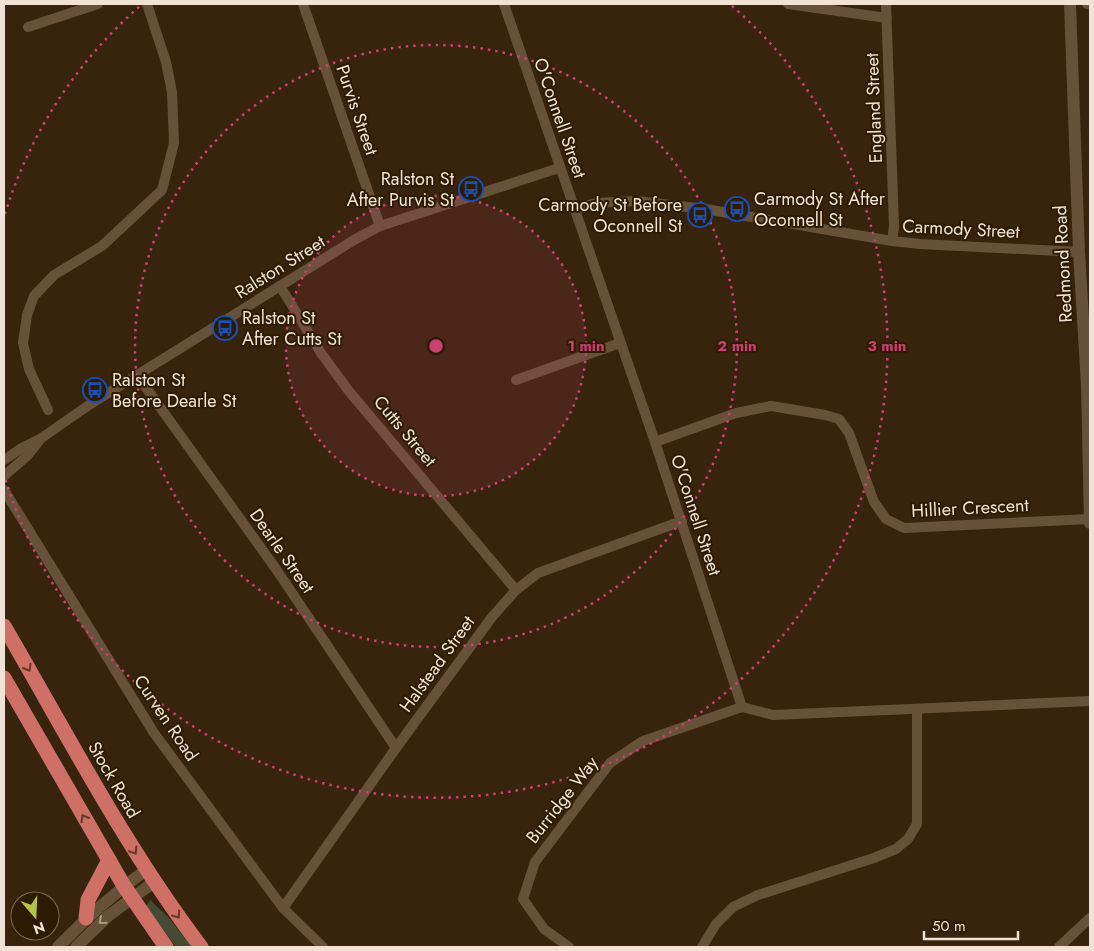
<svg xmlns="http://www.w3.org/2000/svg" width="1094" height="951" font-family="Jost,sans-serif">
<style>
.green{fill:#454b32}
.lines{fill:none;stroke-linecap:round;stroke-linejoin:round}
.minor{stroke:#675139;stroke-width:10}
.tertiary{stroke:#675139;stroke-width:12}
.trunk{stroke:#ce7065;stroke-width:15}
.oneway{stroke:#663926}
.oneway2{stroke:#ac9a87}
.ring{fill:none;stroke:#cb4173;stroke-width:2.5;stroke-dasharray:2.5 5}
.labels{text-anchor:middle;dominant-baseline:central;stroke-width:4;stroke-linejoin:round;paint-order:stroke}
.street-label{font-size:18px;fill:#f0e3d5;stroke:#2e1b04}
.poi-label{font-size:18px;fill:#f0e3d5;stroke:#2e1b04;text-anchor:start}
.centre{fill:#cb4173;stroke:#2e1b04;stroke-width:2.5}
.ring-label{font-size:15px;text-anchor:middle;font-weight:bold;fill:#cb4173;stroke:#2e1b04;stroke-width:4;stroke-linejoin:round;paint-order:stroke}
</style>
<rect width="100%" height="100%" fill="#38240d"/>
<polygon class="green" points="150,900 169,918 192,947 176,947 146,906"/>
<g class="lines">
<g class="minor">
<polyline points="303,4 380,226"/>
<polyline points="504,4 655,442 742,707 773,715 1090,701"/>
<polyline points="788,4 887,18"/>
<polyline points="886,4 894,226 892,241"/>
<polyline points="1087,4 1090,4"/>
<polyline points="28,27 98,4"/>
<polyline points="575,209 596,203 636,201 705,209 892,241 920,244 1079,252"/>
<polyline points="280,286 321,353 348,390 516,590"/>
<polyline points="137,375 276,569 396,748"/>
<polyline points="516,380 620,343"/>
<polyline points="48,410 29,369 23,343 27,315 34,296 54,275 102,246 162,190 174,143 172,92 166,62 147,4"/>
<polyline points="655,442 736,413 771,406 825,415 839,419 849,433 874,502 886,519 904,528 1090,519"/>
<polyline points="4,460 20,449 40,439 89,405 354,240 380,226 559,168"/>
<polyline points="4,476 28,455 40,440"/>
<polyline points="4,490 154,733 283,908 323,947"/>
<polyline points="283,908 396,748 492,617 516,590 538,573 682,521"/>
<polyline points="569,947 544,929 523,899 535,862 610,763 643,741 742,707"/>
<polyline points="702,947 716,924 733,907 758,895 874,858 896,849 908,839 917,824 917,709"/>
<polyline points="1059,947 1090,918"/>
</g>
<g class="tertiary">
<polyline points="1070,4 1079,252 1087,385 1090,523"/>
<path d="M58,947C86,918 114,893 146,870"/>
<polyline points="76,947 108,916 154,882"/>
</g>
<g class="trunk">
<path d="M4,626C67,734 125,847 201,947"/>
<polyline points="4,678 124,886 166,947"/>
<polyline points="86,918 88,900 109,860"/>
</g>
</g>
<defs><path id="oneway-chevron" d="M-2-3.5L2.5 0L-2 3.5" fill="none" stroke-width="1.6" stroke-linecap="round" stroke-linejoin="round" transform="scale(1.25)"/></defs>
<g class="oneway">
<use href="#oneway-chevron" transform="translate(28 668) rotate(60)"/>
<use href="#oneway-chevron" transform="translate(84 818) rotate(-120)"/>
<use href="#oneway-chevron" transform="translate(134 851) rotate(58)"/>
<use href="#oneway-chevron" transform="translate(177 915) rotate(55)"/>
</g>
<use class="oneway2" href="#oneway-chevron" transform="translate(102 921) rotate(139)"/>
<circle cx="436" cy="346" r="150" fill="#cb4173" fill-opacity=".12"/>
<g class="ring">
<circle cx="436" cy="346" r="150"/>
<circle cx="436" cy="346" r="301"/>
<path d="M5 214A451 451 0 0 1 140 6M732 6A451 451 0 1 1 5 478"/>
</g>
<defs>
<symbol id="bus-ring" viewBox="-11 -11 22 22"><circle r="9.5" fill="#2e1b04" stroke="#1a4fb4" stroke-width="1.5"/><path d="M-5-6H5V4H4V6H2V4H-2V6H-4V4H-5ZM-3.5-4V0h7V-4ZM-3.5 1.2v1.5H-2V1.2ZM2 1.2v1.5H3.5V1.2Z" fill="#1a4fb4"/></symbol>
</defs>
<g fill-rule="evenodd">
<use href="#bus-ring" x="457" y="175" width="28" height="28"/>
<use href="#bus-ring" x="723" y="195" width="28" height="28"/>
<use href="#bus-ring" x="686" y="201" width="28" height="28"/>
<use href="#bus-ring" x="211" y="314" width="28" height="28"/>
<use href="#bus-ring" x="81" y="376" width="28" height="28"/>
</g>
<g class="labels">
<g class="street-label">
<text transform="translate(874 108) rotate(-92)">England Street</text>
<text transform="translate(357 110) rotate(71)">Purvis Street</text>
<text transform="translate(560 118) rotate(71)">O'Connell Street</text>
<text transform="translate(961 229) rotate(3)">Carmody Street</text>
<text transform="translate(1063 264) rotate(-93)">Redmond Road</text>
<text transform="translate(280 267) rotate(-32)">Ralston Street</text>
<text transform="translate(405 431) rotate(50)">Cutts Street</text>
<text transform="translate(970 508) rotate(-3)">Hillier Crescent</text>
<text transform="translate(696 515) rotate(72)">O'Connell Street</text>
<text transform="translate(282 551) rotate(55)">Dearle Street</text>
<text transform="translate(437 664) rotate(-54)">Halstead Street</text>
<text transform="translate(166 718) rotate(56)">Curven Road</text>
<text transform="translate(114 780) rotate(60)">Stock Road</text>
<text transform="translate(562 800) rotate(-52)">Burridge Way</text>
</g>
<g class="poi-label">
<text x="454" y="179" text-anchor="end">Ralston St<tspan x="454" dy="21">After Purvis St</tspan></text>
<text x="754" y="199">Carmody St After<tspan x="754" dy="21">Oconnell St</tspan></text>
<text x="682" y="205" text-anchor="end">Carmody St Before<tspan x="682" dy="21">Oconnell St</tspan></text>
<text x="242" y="318">Ralston St<tspan x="242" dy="21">After Cutts St</tspan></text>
<text x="112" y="380">Ralston St<tspan x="112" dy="21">Before Dearle St</tspan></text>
</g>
</g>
<circle cx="436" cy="346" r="8" class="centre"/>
<g class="ring-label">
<text x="586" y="351">1 min</text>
<text x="737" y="351">2 min</text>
<text x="887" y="351">3 min</text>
</g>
<rect width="1094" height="951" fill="none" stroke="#f0e3d5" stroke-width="10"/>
<g transform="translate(35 916) rotate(161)"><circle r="24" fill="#2e1b04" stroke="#7c6b58"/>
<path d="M0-4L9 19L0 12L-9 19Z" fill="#b5c249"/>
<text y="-8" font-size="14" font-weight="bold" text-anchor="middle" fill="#f0e3d5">N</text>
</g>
<path d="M924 931v8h94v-8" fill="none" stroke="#f0e3d5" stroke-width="2.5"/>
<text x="932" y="931" font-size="15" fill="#f0e3d5" stroke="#2e1b04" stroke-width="4" paint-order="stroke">50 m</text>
</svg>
